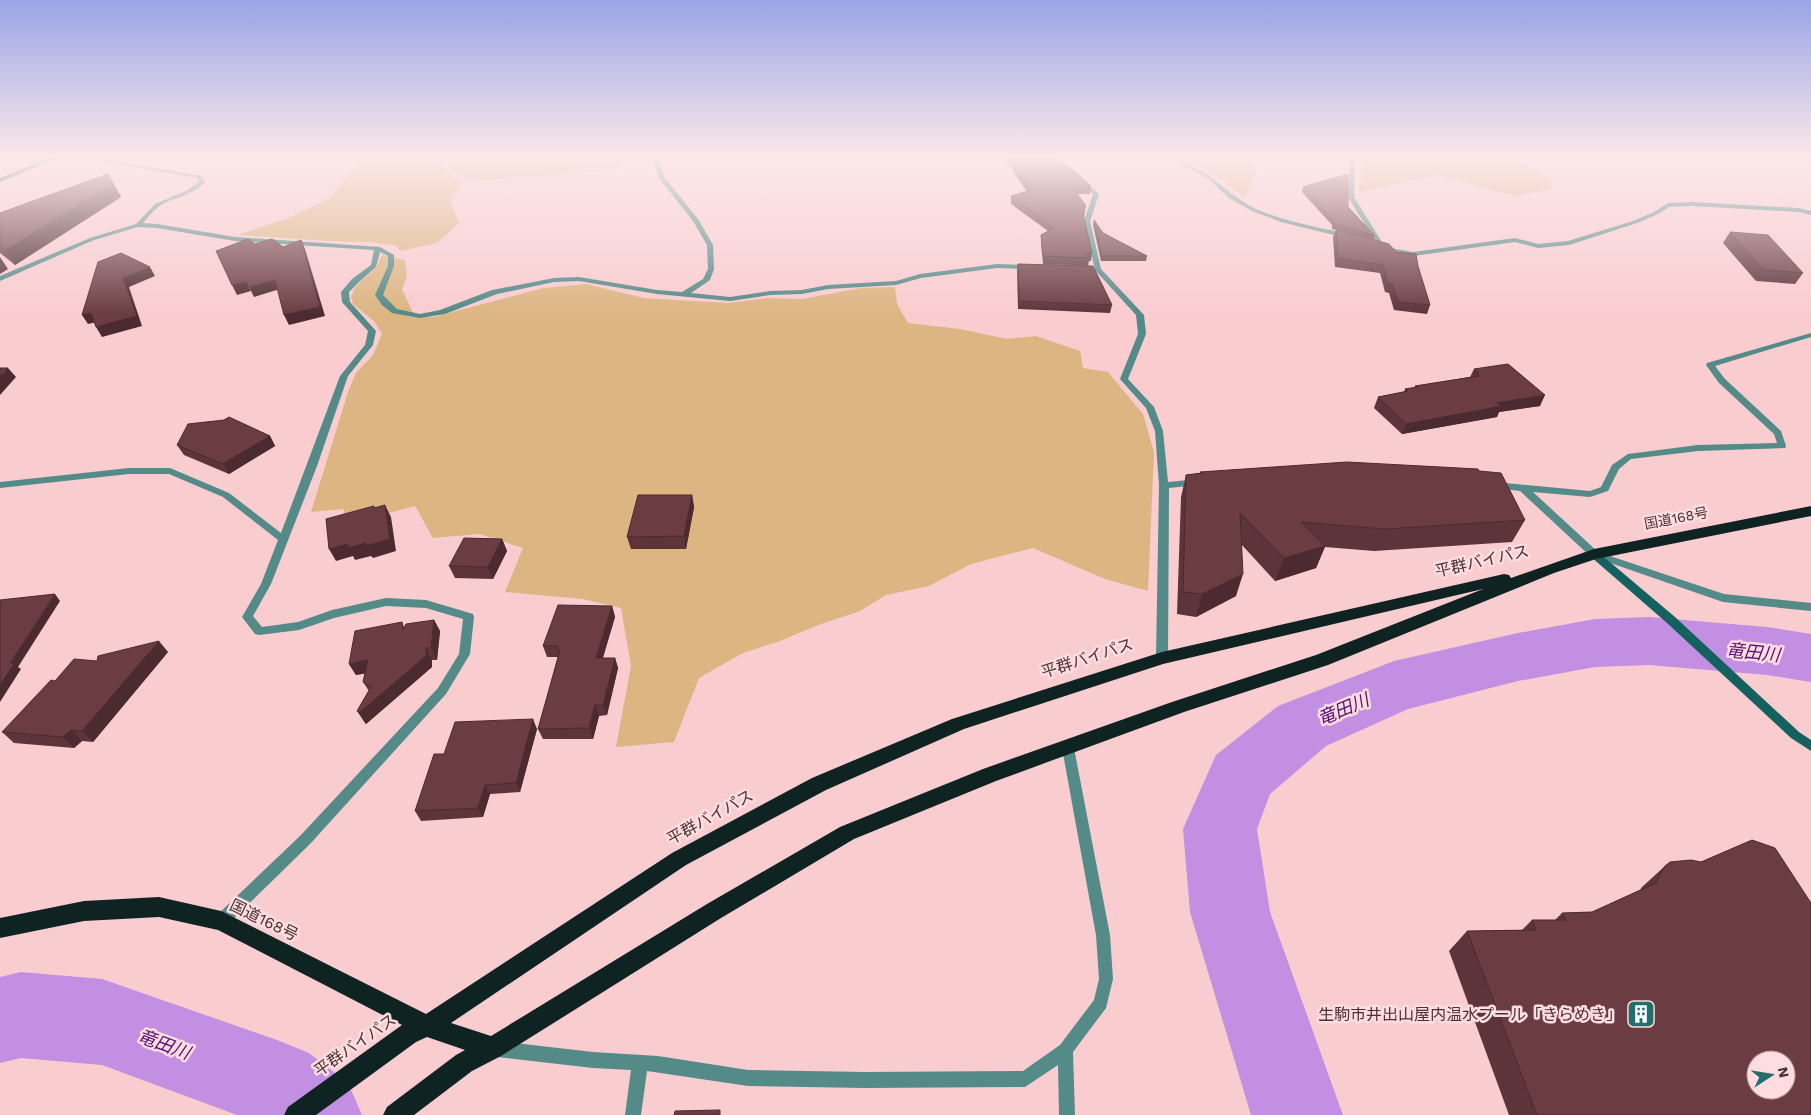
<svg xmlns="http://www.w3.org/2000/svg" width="1811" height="1115" font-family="'Work Sans','Noto Sans JP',sans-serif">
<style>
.green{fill:#ddb582}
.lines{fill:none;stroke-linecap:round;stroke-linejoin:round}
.river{fill:#c38fe2;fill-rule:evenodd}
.street{fill:#548a88;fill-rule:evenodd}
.secondary{fill:#14615f;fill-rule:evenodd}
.highway{fill:#102323;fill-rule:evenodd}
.wall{fill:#5c343a}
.shaded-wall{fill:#4b2b2f}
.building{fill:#6b3d43;stroke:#4b2b2f;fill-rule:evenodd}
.labels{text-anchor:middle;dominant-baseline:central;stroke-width:5;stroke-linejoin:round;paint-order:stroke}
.street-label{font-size:14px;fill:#483234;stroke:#ffdcdf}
.near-street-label{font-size:16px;fill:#483234;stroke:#ffdcdf}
.near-poi-label{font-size:16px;fill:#483234;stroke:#ffdcdf;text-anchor:end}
.near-water-label{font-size:18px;font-style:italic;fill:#560f74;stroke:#ffdcdf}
</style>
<rect width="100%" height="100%" fill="#f9ccd0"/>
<g class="green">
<polygon points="362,158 443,158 441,162 447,172 462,183 450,201 459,223 437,243 400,251 397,246 372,242 329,241 238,235 291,217 328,199 363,160"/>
<polygon points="448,158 628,158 627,162 615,170 487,180 463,177 449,171"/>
<polygon points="1180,158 1246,158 1258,168 1245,197 1218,177"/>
<polygon points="1359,158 1516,158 1550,178 1552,189 1515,196 1436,175 1359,192 1365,161"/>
<polygon points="382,255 405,260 407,276 402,289 415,317 434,317 543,288 586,284 644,298 728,303 768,298 802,299 861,288 895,287 897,304 908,323 960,329 1007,339 1036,336 1080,351 1083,368 1108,372 1143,414 1154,452 1148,591 1105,579 1033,548 971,564 929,586 886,595 860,611 818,625 780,641 743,653 699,678 674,742 616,747 631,666 621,608 583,599 505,592 523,548 479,534 433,538 415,506 342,525 344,509 311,512 348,392 356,373 373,355 382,334 374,321 353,304 351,297 355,287 376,268"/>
</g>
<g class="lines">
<g class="river">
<polygon points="1649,617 1767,627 1811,634 1811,682 1767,675 1649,665 1595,667 1518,681 1408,709 1326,746 1270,794 1257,829 1270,912 1343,1115 1251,1115 1190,912 1183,829 1216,755 1278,706 1394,661 1518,633 1595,619"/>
<polygon points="21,972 102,979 277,1040 309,1053 348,1083 362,1115 237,1115 102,1065 21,1058 0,1063 0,977"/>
</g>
<g class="street">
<path d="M81,158H97L201,176L205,182C194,195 178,196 163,204C155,208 149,216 143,223L157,224L235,237L380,247L394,255V266L383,295L397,309L420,314L440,310L492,290L554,278L579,277L657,290L682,292L703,279L708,269L707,245L693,221L659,178L652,158H658L665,178L698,219L713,245L714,269L710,280L691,293L730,297L770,291L802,290L828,285L896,281L920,274L997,264L1030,265L1033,267L1030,269L997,268L921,278L896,285L828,289L802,294L770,295L730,301L657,294L579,281L554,282L497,294L445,314L420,318L392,313L382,305L375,295L388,266V256L380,252L376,267L358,283L349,292L350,302L376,331L373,345L348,376L317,466L271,584L253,616L262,627L298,622L332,610L386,598L426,600L473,614L474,617L470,654L446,694L310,844L226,926L221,928L216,926L214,921L216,916L300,836L438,688L459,654L463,619L426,608L386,606L334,618L299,630L259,635L255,634L242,617L261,584L278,540L223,497L169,474H129L0,488V482L129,468H170L229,493L281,533L340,376L365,345L368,331L342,302L341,292L352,279L371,265L374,250L235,241L157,228L138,227L94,240L0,281V276L90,238L136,224L155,204L186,191L199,182L197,178Z"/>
<path d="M1166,158C1198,158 1228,196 1256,209C1277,218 1298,223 1320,228C1329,230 1341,231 1349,236L1346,238L1281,222L1252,211L1229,198L1207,178Z"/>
<polygon points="1350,160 1355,161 1354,197 1385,247 1413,252 1515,238 1538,244 1568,241 1633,221 1654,212 1668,203 1692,202 1799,208 1811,211 1811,215 1799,212 1692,206 1669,207 1658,214 1637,223 1569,245 1538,248 1515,242 1413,256 1383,251 1380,249 1348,197"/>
<polygon points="1079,180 1083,180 1099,194 1090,221 1101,269 1144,315 1146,334 1128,379 1154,407 1163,431 1168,482 1198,479 1203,482 1198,485 1169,488 1168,658 1166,661 1158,661 1156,658 1159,485 1155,431 1146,408 1120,379 1138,334 1136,315 1095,270 1084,221 1093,194 1079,182"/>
<polygon points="1811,333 1811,337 1715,366 1725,379 1781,431 1786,446 1785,448 1698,451 1631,459 1619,469 1608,491 1590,497 1533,492 1598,552 1724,594 1811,603 1811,611 1723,602 1590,556 1520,491 1494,488 1489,485 1494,482 1590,491 1601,487 1612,465 1628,454 1698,445 1777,443 1774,434 1719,383 1706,365 1707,363"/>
<polygon points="1068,743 1072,744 1074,748 1110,935 1113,979 1106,1008 1073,1052 1075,1115 1059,1115 1058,1065 1025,1087 865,1088 748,1086 647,1071 641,1115 625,1115 631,1070 593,1068 498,1057 493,1054 490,1049 493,1044 498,1041 593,1052 658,1056 748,1070 865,1072 1023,1071 1060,1045 1094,1000 1099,979 1096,935 1062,748 1064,744"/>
</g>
<g class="secondary">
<polygon points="49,158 58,158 0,182 0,178"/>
<polygon points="1594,551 1598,552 1675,617 1799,732 1811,740 1811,751 1791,738 1667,623 1590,556 1589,554 1590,552"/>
</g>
<path class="highway" d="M1811,506V516L1596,559L1554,573L1328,665L1184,712L996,781L854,839L721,918L501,1056L472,1071L414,1115H383L387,1107L456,1055L465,1050L427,1037L416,1042L316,1115H284L288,1107L402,1025L218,930L159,917L84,921L0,938V918L84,901L159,897L221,911L426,1014L672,853L812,778L952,719L1162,652L1504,574L1509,575L1511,578L1594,549ZM1483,589L1316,655L1172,702L983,769L840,827L707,904L491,1036L451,1023L686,865L826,790L964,729L1163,664Z"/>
</g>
<g class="wall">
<polygon points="1004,158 1055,158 1091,186 1090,194 1077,194 1085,213 1084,216 1092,253 1091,261 1089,261 1088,266 1112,305 1110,313 1018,309 1017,272 1018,264 1075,265 1043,264 1041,243 1041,235 1048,231 1011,204 1011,196 1027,192"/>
<polygon points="108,174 121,197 15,265 0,253 0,213"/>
<polygon points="1303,187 1348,207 1375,236 1373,240 1396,252 1418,266 1430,305 1427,314 1394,310 1389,293 1385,292 1380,273 1335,267 1333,237 1336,230 1332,229 1332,225 1302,192"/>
<polygon points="1094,220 1103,233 1147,256 1146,261 1101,261 1093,225"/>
<polygon points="1730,232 1803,273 1795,284 1756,281 1723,243"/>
<polygon points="1474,369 1540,406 1499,412 1497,417 1402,434 1374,408 1378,397 1404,392 1405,389 1415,388 1415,386 1470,377"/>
<polygon points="224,420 270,436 275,446 229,474 184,455 177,445"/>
<polygon points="1479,471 1525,520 1512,542 1374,551 1325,547 1316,568 1275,581 1242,545 1236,596 1196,617 1177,614 1181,497 1186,475 1200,473 1200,472"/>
<polygon points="692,495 694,507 686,549 631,549 627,537"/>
<polygon points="502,539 507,551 493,579 455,578 449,566"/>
<polygon points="612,606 615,617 603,658 615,658 618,668 607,715 599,716 593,739 543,739 538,729 558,657 547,657 543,646"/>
<polygon points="434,620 440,631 437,660 432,660 432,667 366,724 365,723 357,711 369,691 363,682 365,673 356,675 349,664 402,622 404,627"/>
<polygon points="168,652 93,742 82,741 74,748 14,743 2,732 55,681 97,661"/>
<polygon points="537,729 520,792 490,794 483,817 421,821 415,811 444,754"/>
<polygon points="1665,866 1811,1115 1509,1115 1449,951 1467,931 1522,930 1532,920 1555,920 1562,913 1592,912 1640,890 1642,887"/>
</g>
<g class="shaded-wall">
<polygon points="108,174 121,197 15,265 6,250"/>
<polygon points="301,240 305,249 325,316 289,325 284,315"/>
<polygon points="0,257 8,269 0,274"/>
<polygon points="150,267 155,276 129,287 142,326 102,337 96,327 123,278"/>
<polygon points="275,280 280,289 254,297 249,287"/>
<polygon points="246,282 251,291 237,295 232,285"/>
<polygon points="91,313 97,322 88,324 82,315"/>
<polygon points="8,368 16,377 0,395 0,377"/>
<polygon points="1545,395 1540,406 1499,412 1497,417 1402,434 1406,424 1497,403"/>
<polygon points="270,436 275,446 229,474 223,464"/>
<polygon points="692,495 694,507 686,549 684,536"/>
<polygon points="385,505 391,517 396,551 373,558 371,556 355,560 353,556 336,561 329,549"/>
<polygon points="502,539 507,551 493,579 488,567"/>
<polygon points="1325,546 1316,568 1275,581 1284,558"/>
<polygon points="1243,574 1236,596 1196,617 1202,594"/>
<polygon points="55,594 60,601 18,667 21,669 0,702 0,685 10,663"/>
<polygon points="612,606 615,617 599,669 596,658"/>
<polygon points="434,620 440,631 437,660 431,648"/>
<polygon points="159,641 168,652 93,742 82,731"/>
<polygon points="426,648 432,660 432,667 366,724 359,713"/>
<polygon points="615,658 618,668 607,715 603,705"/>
<polygon points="368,660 375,672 356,675 349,664"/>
<polygon points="595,705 599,716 593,739 589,728"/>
<polygon points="533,719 537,729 520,792 516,783"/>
<polygon points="71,730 82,741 74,748 63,737"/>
<polygon points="485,785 490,794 483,817 478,808"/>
</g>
<g class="building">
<polygon points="1009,158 1055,158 1069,167 1091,186 1072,187 1086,206 1083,214 1092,253 1087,253 1089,258 1043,256 1041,235 1054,228 1011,196 1031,190"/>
<polygon points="108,174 113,184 6,250 0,246 0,213"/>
<polygon points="1348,174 1348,207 1375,236 1334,223 1333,220 1303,187"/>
<polygon points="1094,220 1103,233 1147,256 1102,256"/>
<polygon points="1336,229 1389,244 1396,252 1416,254 1418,266 1430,305 1398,302 1392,284 1388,284 1383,265 1338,258"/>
<polygon points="1730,232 1768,235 1803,273 1764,270"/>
<polygon points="248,239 255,244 272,239 283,247 301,240 320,307 284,315 275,280 249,287 246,282 232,285 216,251"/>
<polygon points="121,253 150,267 123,278 137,316 96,327 91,313 82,315 98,262"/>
<polygon points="1018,264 1093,266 1112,305 1019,301"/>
<polygon points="1508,364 1545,395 1497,403 1502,406 1406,424 1378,397 1408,391 1405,389 1417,387 1415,386 1479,376 1476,373 1479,373 1474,369"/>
<polygon points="0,368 8,368 0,377"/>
<polygon points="229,417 270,436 223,464 177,445 188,424 224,420"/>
<polygon points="1347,462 1478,469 1479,471 1501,473 1525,520 1384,529 1301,522 1325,546 1284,558 1240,513 1243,574 1202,594 1183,592 1186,475 1202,473 1200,472"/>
<polygon points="638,495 692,495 684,536 627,537"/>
<polygon points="385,505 390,539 366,546 366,543 348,548 348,544 329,549 326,519 374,506 374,508"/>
<polygon points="464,538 502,539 488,567 449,566"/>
<polygon points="55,594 10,663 15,663 0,685 0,600"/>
<polygon points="558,605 612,606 596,658 615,658 603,705 595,705 589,728 538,729 560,650 556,650 558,646 543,646"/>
<polygon points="434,620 431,648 426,648 426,656 359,713 357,711 371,687 363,682 368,660 349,664 355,631 402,622 403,630 406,624"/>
<polygon points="159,641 82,731 71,730 63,737 2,732 51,680 55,681 74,659 97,661 98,656"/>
<polygon points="533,719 516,783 485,785 478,808 415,811 434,754 444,754 455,722"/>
<path d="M1752,840L1775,848L1811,903V1115H1537L1467,931L1536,930L1532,920H1566L1562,913L1592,912L1656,883L1665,866L1670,862L1691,860L1701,862ZM1756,1060H1786V1090H1756Z"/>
<polygon points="720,1110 720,1115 674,1115 675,1111"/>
</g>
<linearGradient id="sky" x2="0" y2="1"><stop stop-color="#99a5e6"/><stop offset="0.5" stop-color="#fce8ea"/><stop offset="1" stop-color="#fce8ea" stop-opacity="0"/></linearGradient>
<rect width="1811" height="314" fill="url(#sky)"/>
<defs>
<symbol id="building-square" viewBox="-11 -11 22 22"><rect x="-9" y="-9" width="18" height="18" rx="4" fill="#226e6c" stroke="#ffdcdf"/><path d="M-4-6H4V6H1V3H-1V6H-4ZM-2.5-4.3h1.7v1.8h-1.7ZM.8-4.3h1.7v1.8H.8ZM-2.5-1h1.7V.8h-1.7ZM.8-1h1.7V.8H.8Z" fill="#fff"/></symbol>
</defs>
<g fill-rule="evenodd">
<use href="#building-square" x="1625" y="998" width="32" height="32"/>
</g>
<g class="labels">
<g class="street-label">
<text transform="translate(1676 518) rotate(-11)">国道168号</text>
</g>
<g class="near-street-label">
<text transform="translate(1482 561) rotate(-13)">平群バイパス</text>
<text transform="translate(1087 658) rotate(-18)">平群バイパス</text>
<text transform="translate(710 817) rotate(-29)">平群バイパス</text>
<text transform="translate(264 920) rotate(26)">国道168号</text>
<text transform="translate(355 1045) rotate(-35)">平群バイパス</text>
</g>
<g class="near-poi-label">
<text x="1622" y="1014">生駒市井出山屋内温水プール「きらめき」</text>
</g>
<g class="near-water-label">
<text transform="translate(1753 652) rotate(6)">竜田川</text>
<text transform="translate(1343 709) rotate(-23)">竜田川</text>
<text transform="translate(164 1044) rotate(20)">竜田川</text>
</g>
</g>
<g transform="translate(1771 1075) rotate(78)"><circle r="24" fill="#ffdcdf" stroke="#b6989b"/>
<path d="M0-4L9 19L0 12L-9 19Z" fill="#226e6c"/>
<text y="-8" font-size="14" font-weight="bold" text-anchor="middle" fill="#483234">N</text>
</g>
</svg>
